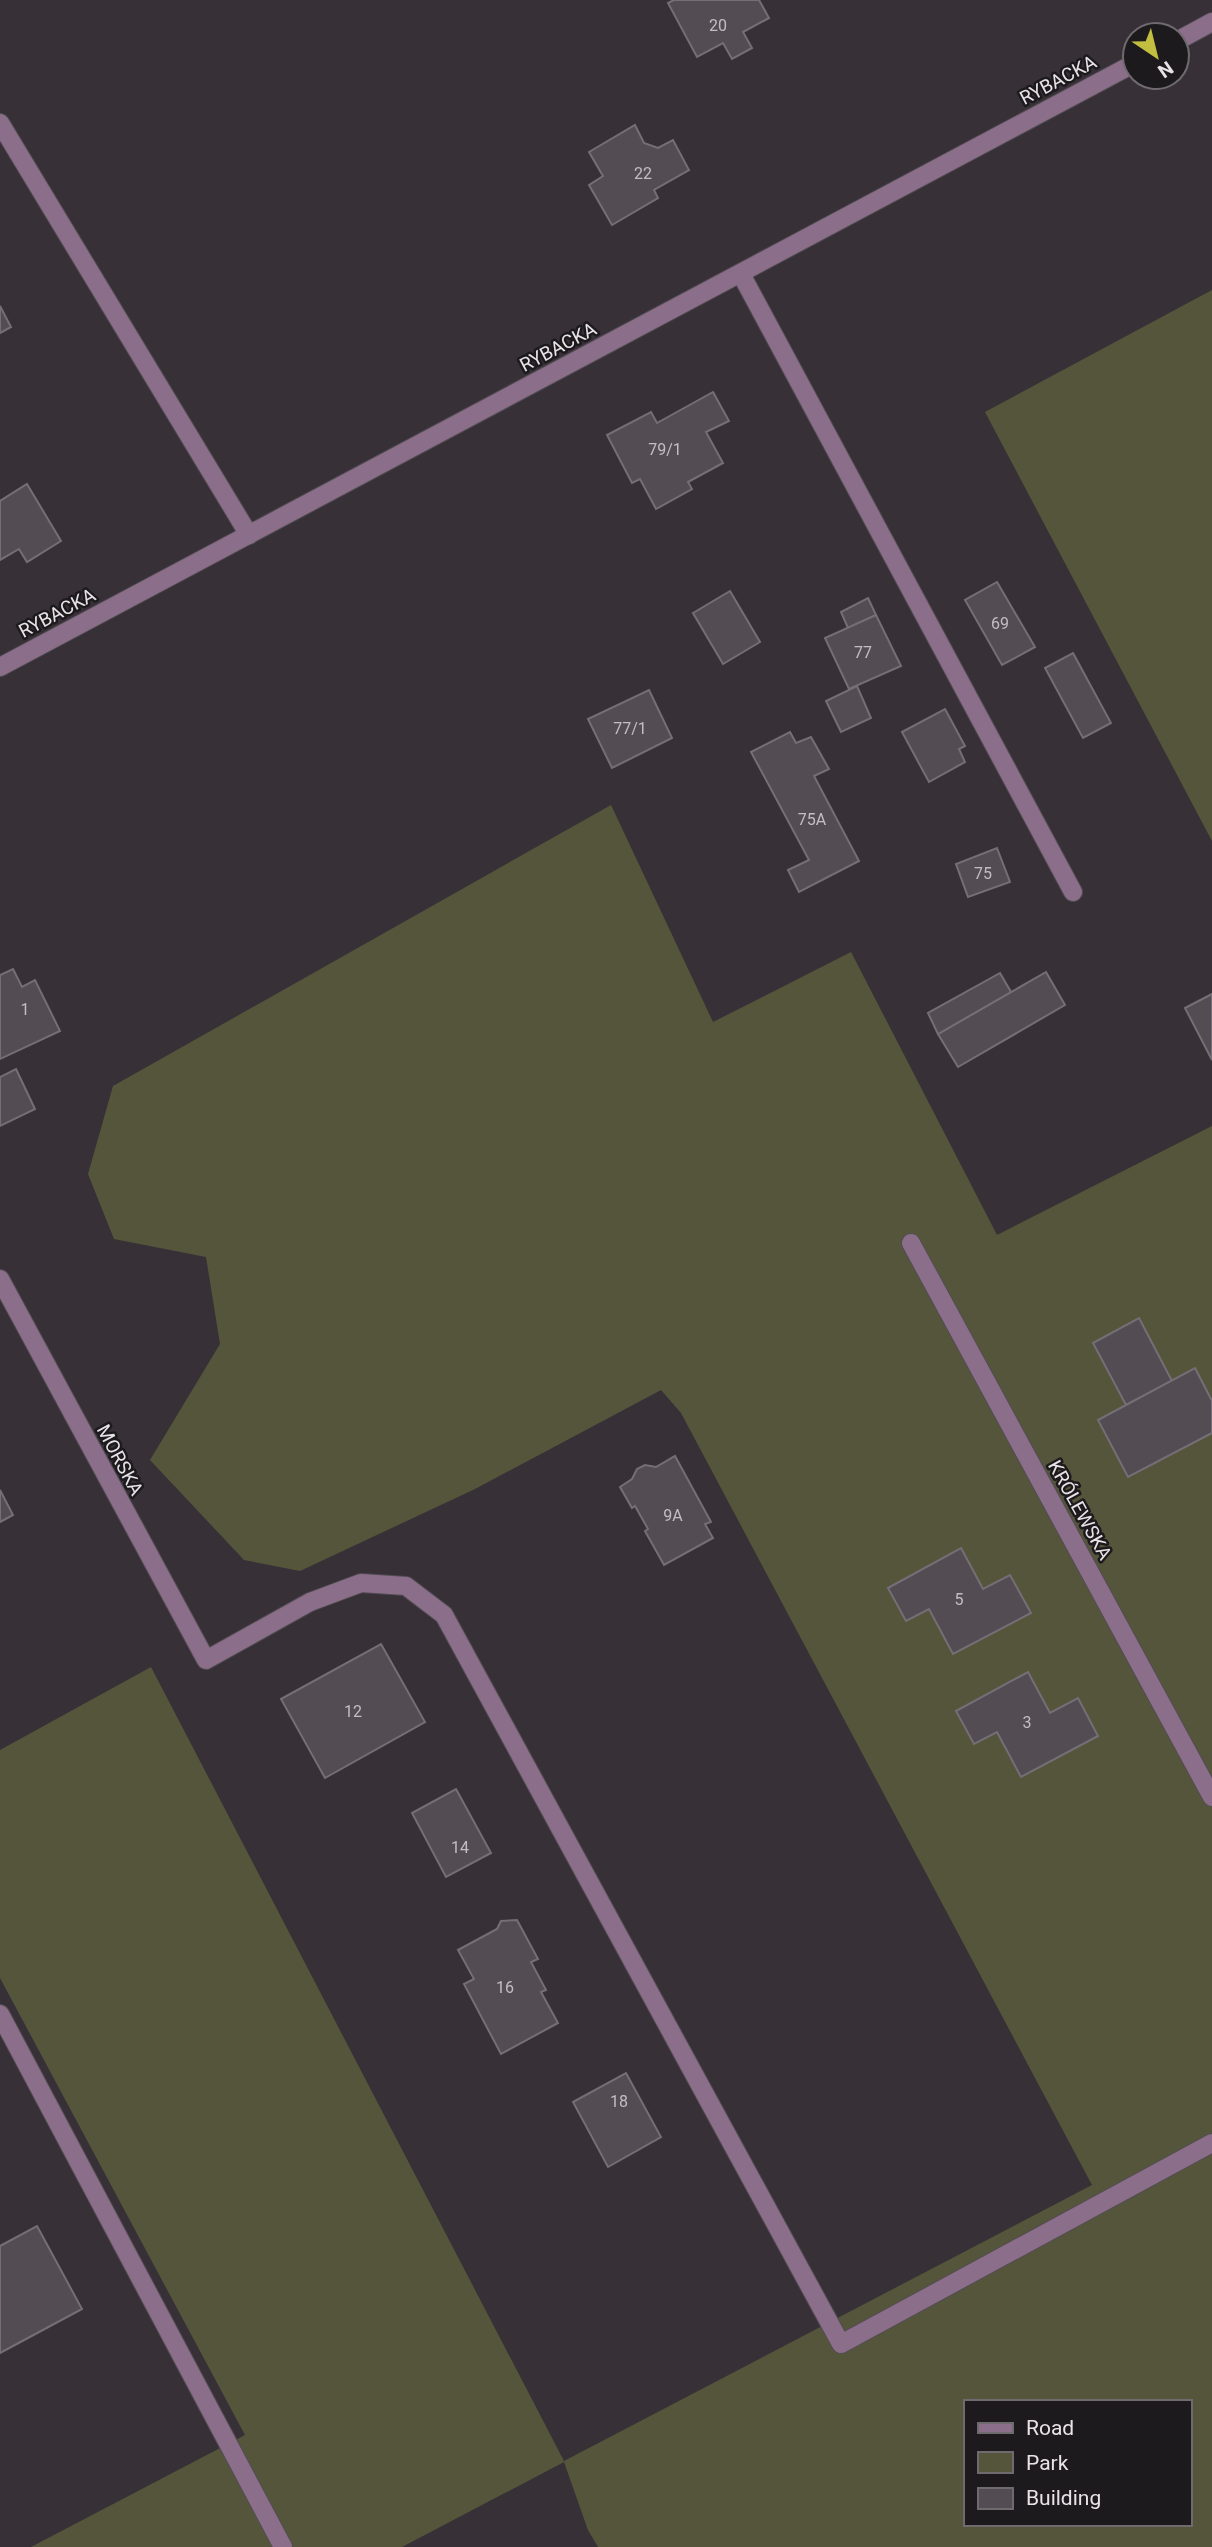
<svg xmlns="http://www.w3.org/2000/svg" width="1212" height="2547" font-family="Roboto,sans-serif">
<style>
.green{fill:#55553c;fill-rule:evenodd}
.building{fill:#534c53;stroke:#766e76;stroke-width:2}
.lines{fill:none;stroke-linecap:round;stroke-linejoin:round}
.minor-casing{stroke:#534d53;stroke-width:20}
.minor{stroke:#8b6e89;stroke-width:18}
.labels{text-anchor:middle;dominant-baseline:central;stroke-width:5;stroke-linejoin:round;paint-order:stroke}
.number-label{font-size:16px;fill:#c3bdc2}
.street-label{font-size:19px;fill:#e8e3e7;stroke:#1d1a1d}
</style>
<rect width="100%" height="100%" fill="#373137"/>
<g class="green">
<polygon points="1212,290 1212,841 985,412"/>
<path d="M611,805L713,1022L851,952L997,1235L1212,1126V2547H598L588,2530L564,2462L402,2547H31L245,2435L0,1978V1750L151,1667L564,2461L1092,2185L681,1413L661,1390L475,1489L300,1571L244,1560L150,1460L220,1344L206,1257L114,1239L88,1174L113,1086ZM965,2402H1189V2524H965Z"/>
</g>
<g class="building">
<polygon points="674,0 759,0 769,18 743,32 752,48 732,59 723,43 697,57 668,3"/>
<polygon points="635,125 644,143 658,148 673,140 689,170 654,190 658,198 612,225 589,185 603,176 589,152"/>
<polygon points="0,306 11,327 0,333"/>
<polygon points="713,392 729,421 706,432 723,463 688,482 692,489 656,509 640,479 632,483 607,435 651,412 657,423"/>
<polygon points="27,484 61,541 27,562 19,549 0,560 0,501"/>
<polygon points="997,582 1035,647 1002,665 965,600"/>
<polygon points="730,591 760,642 723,664 693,613"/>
<polygon points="868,598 876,615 848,628 841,612"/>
<polygon points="876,615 901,666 849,689 825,638"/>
<polygon points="1073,653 1111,723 1083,738 1045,668"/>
<polygon points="857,686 871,718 841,732 826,701"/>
<polygon points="649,690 672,738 612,768 588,719"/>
<polygon points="945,709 965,746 959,749 965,762 929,782 902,732"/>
<polygon points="790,732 796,743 811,737 829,769 814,776 859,861 799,892 788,870 809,860 751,752"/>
<polygon points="997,848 1010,882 968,897 956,864"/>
<polygon points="13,969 22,987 35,980 60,1031 0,1059 0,975"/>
<polygon points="1046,972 1065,1005 958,1067 938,1034"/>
<polygon points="1000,973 1011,992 938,1034 928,1013"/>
<polygon points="1212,994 1212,1060 1185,1008"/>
<polygon points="16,1069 35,1109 0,1126 0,1077"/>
<polygon points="1139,1318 1172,1381 1126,1405 1093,1343"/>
<polygon points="1195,1368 1212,1401 1212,1433 1128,1477 1098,1420"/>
<polygon points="675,1456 711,1522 705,1524 713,1538 664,1565 645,1531 648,1529 635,1506 632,1508 620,1487 632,1479 637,1469 645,1465 656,1467"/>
<polygon points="0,1490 13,1515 0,1522"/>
<polygon points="961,1548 983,1589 1010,1575 1031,1613 953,1654 929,1609 906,1621 888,1588"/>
<polygon points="381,1644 425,1722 325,1778 281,1699"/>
<polygon points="1028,1672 1050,1713 1078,1698 1098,1736 1021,1777 997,1732 974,1744 956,1711"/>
<polygon points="456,1789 491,1853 446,1877 412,1813"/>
<polygon points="517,1920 538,1959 531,1962 546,1990 541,1992 558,2023 501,2054 464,1984 474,1979 458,1950 497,1929 501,1921"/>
<polygon points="626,2073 661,2137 608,2167 573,2102"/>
<polygon points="37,2226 82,2309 0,2353 0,2246"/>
</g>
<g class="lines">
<defs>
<g id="minor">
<polyline points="1177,41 1212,22"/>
<polyline points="0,123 249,535"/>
<polyline points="741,274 1073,892"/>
<polyline points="0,667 1135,63"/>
<polyline points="911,1243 1212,1797"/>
<polyline points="0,1279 206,1660 310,1602 361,1583 406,1586 444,1615 841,2344 1212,2143"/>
<polyline points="0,2014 283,2547"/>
</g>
</defs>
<use href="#minor" class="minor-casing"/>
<use href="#minor" class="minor"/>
</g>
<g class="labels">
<g class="number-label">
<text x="718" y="25">20</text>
<text x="643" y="173">22</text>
<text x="665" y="449">79/1</text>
<text x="1000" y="623">69</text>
<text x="863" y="652">77</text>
<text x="630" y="728">77/1</text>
<text x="812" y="819">75A</text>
<text x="983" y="873">75</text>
<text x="25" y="1009">1</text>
<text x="673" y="1515">9A</text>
<text x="959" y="1599">5</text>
<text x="353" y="1711">12</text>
<text x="1027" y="1722">3</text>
<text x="460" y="1847">14</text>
<text x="505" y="1987">16</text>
<text x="619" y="2101">18</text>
</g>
<g class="street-label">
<text transform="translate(1058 80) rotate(-28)">RYBACKA</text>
<text transform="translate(558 347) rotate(-28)">RYBACKA</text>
<text transform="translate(57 613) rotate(-28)">RYBACKA</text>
<text transform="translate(120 1460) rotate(62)">MORSKA</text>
<text transform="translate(1080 1510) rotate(61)">KRÓLEWSKA</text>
</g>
</g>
<rect x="964" y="2400" width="228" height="126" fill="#1d1a1d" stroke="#6e6a6e" stroke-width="2"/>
<rect x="978" y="2423" width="35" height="10" fill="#8b6e89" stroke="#6e6a6e" stroke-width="2"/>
<text x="1026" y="2435" font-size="21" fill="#e8e3e7">Road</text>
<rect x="978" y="2452" width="35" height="21" fill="#55553c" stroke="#6e6a6e" stroke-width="2"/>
<text x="1026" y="2470" font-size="21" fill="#e8e3e7">Park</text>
<rect x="978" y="2488" width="35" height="21" fill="#534c53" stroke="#6e6a6e" stroke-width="2"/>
<text x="1026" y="2505" font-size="21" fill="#e8e3e7">Building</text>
<g transform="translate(1156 56) rotate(145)"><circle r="33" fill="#1d1a1d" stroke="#6e6a6e" stroke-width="2"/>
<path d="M0-5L12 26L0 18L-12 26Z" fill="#c1be40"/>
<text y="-10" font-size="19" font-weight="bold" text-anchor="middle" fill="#e8e3e7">N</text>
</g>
</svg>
